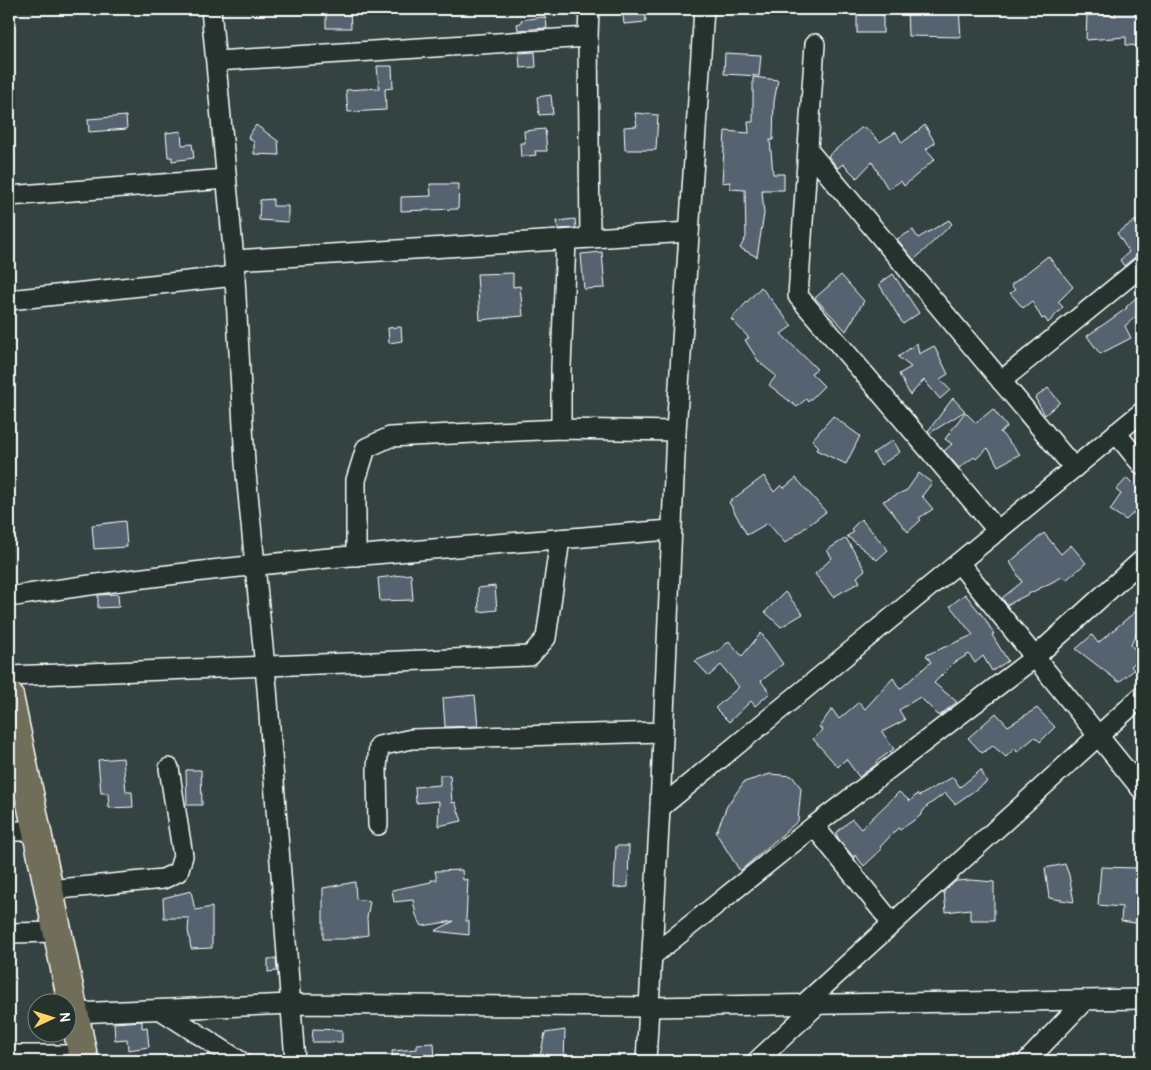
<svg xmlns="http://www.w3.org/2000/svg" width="1151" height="1070" font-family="Pangolin,sans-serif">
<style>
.building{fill:#556471;stroke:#fff}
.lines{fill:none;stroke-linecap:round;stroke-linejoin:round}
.street-casing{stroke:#fff;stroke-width:22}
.primary-casing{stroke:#fff;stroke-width:31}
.street{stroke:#26332d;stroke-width:19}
.primary{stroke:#706e59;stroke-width:28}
</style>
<rect width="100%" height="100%" fill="#344241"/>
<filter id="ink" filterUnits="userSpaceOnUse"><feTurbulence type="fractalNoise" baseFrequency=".02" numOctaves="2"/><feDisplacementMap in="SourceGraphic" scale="10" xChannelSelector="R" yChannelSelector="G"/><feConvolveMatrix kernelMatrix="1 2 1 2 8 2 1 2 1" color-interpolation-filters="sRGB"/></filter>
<g filter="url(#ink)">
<g class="building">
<polygon points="326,9 350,9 351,28 326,28"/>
<polygon points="622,9 645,9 646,22 624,24"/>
<rect x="857" y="9" width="26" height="24"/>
<polygon points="907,9 959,9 961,37 908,36"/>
<polygon points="1122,9 1142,9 1142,46 1126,45 1126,37 1086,40 1087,13 1116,16 1115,11"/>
<polygon points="542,17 546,18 547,28 518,30 517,24 521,23 521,20"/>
<polygon points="535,52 536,67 520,68 519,53"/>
<polygon points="725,53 761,55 759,76 724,74"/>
<polygon points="377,66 392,66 393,88 385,89 386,110 348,112 346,90 379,88"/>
<polygon points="753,77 778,80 774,102 773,140 770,140 773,174 784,174 784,190 762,190 764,214 757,257 740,248 746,237 745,190 730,189 730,182 722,183 725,131 749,133 748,122 753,122"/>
<polygon points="551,95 553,114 539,115 537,97"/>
<polygon points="635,113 658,115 656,150 625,150 624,127 637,126"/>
<polygon points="126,116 127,129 89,132 88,119"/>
<polygon points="256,125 278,141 279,155 254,154 254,142 248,137"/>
<polygon points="925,125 935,143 926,149 935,159 904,186 901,181 888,189 872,162 857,178 843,164 838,168 828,156 861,128 866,128 880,142 896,132 902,143"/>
<polygon points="545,129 547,151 535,151 536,155 521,157 520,143 525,143 524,131"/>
<polygon points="181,131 182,145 192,144 194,158 172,161 172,157 168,157 166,133"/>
<polygon points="430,184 459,184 458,209 401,211 401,197 431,196"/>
<polygon points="273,199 273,206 288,206 288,222 259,220 260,200"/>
<polygon points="575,219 576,228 558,229 557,221"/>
<polygon points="949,220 952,224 914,260 897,239 913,230 918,238"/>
<polygon points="1136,220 1142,232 1142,255 1135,257 1124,266 1120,260 1129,252 1117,233"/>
<polygon points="602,252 605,288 584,289 581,254"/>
<polygon points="1048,256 1073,287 1058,302 1063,307 1048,323 1045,318 1042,319 1032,301 1023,308 1010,293 1015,290 1011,285"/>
<polygon points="513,273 513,287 520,286 523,316 480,320 477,274"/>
<polygon points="893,274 919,313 903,324 879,284"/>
<polygon points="841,275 864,301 846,331 815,298"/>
<polygon points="761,287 792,326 781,334 817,369 811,373 824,386 808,402 806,399 797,407 769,385 776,376 759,362 745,340 749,338 731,319"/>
<polygon points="1142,292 1142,311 1125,326 1131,338 1100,354 1087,336 1127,308 1126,307"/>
<polygon points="401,327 402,341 389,343 388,328"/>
<polygon points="917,343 919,354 934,346 948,374 940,379 950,390 940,399 924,380 910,395 899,374 911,367 898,357"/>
<polygon points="1048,388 1060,402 1045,415 1035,398"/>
<polygon points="953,398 965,411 930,433 928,431"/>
<polygon points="993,409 1007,427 1000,432 1020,454 998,466 988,448 976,459 974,457 959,468 944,451 952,444 945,439 965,412 976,423"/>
<polygon points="833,416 860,436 846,464 816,450 819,447 812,440"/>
<polygon points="893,440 900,452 881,465 873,453"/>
<polygon points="919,473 932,483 922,496 933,509 919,518 921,520 908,532 883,501 907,490"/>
<polygon points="764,476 774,492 781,485 784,488 796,478 826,512 785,543 768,523 747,535 729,502"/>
<polygon points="1127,478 1142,493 1142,505 1126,520 1110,510 1121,494 1116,490"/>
<polygon points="861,519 888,550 877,560 847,536 854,532 851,529"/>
<polygon points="125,521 127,547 94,549 92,525"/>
<polygon points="1044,533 1061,554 1071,545 1086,563 1066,580 1062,577 1007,605 1002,598 1022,582 1010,562"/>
<polygon points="846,538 865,570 857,577 860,582 833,597 815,574 832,558 827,550"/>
<polygon points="411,574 413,600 380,601 378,578"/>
<polygon points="495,586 497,610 479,612 478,588"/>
<polygon points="785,592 803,614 781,627 765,612"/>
<polygon points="118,594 119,607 98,608 98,595"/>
<polygon points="965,594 985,619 994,634 992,635 1008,661 992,671 983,656 975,663 969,654 954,663 934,683 957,702 939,716 920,697 899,710 905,720 882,732 894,749 876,762 877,764 859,777 846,759 838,767 813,739 823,730 819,727 832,709 839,719 859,702 865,709 893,678 900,689 931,662 926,655 973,635 950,606"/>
<polygon points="1142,606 1142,629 1136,634 1131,645 1142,658 1131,666 1134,670 1119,682 1076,649 1092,635 1098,643"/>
<polygon points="761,633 783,664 761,681 770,693 755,706 751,701 729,722 715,708 739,687 721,665 709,676 695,661 718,651 729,641 742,656"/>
<polygon points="475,695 478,726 445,727 443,698"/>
<polygon points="1037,708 1055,727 1040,742 1035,737 1017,752 1015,748 1006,757 993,746 982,753 968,738 996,713 1008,726"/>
<polygon points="123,758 126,792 132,792 133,807 109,808 108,793 101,793 98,760"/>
<polygon points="186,770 201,770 202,805 187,805"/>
<polygon points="981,770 987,782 955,804 945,793 926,807 920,816 900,830 898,828 880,847 882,849 864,866 855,855 854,858 838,838 836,833 852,819 861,829 899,792 910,801 917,794 919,796 953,777 960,787"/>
<polygon points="770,774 792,776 801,788 798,821 740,871 716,833 727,806 744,782"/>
<polygon points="440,775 450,775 452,803 455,802 462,821 438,826 439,801 416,803 415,787 440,785"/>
<polygon points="616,846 629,846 628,887 614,888"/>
<polygon points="1065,864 1069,875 1074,902 1049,898 1045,868"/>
<polygon points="1101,867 1137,868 1142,871 1142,924 1121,921 1122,907 1098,905"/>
<polygon points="462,870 463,880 468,879 466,921 469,921 469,935 435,931 454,921 422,926 416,915 413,900 394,902 392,890 431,882 431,880 437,880 435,871"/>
<polygon points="971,880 994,882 994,920 970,920 970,909 946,912 944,891 956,881"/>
<polygon points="355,882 356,899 370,901 367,918 368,935 344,939 323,939 323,888"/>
<polygon points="191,891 195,910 212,907 212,948 191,949 188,930 189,918 164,918 163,898"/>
<polygon points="276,958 277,971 268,972 268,959"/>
<polygon points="142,1021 142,1028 147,1027 149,1047 128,1050 127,1039 115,1040 114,1023"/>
<polygon points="313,1029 342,1030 342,1042 312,1042"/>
<polygon points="565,1030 564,1061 539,1061 545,1033"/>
<polygon points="434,1043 435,1061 393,1061 392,1051 417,1049 417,1044"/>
</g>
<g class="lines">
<defs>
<g id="street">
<polyline points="211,9 234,260 245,463 267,688 295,1061"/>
<polyline points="589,9 588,37 590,238"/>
<polyline points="815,44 798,296 998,531"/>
<polyline points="217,61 588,37"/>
<polyline points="808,150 1074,468"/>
<polyline points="9,196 226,179"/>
<polyline points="234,260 689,232"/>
<polyline points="9,300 235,276"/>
<polyline points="1001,381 1142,266"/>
<polyline points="561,429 561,367 566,240"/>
<polyline points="1116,433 1142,465"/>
<polyline points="356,556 356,480 366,448 390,437 561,429 676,431"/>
<polyline points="959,563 1142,790"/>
<path d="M9,597C228,562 450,548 671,530"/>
<polyline points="9,676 530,656 546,638 560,539"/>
<polyline points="660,808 1142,412"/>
<polyline points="378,825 377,768 379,746 412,739 663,732"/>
<polyline points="814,826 892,923"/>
<polyline points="9,831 37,831"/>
<polyline points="49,890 163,879 178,872 183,856 169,768"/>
<polyline points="9,933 58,932"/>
<polyline points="652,956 814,826 1034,658 1142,560"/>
<polyline points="803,1005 1142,696"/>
<polyline points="161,1010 240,1061"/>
<polyline points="74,1013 292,1004 650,1007 1142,999"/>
<polyline points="9,1055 83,1055"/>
<polyline points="646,1061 660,808 676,431 704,9"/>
<polyline points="757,1061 818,1004"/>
<polyline points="1027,1061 1085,1000"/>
</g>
<polyline id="primary" points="9,696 84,1061"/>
</defs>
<use href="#street" class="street-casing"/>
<use href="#primary" class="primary-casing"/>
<use href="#street" class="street"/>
<use href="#primary" class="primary"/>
</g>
</g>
<rect width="1151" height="1070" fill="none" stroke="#26332d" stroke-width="30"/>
<rect x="15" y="15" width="1121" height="1040" fill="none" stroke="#fff" stroke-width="2" filter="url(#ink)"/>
<g transform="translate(52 1018) rotate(86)"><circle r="24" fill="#26332d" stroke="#7d8581"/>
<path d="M0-4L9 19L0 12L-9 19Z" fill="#ffd166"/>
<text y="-8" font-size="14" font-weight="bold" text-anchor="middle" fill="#ffffff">N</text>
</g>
</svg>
